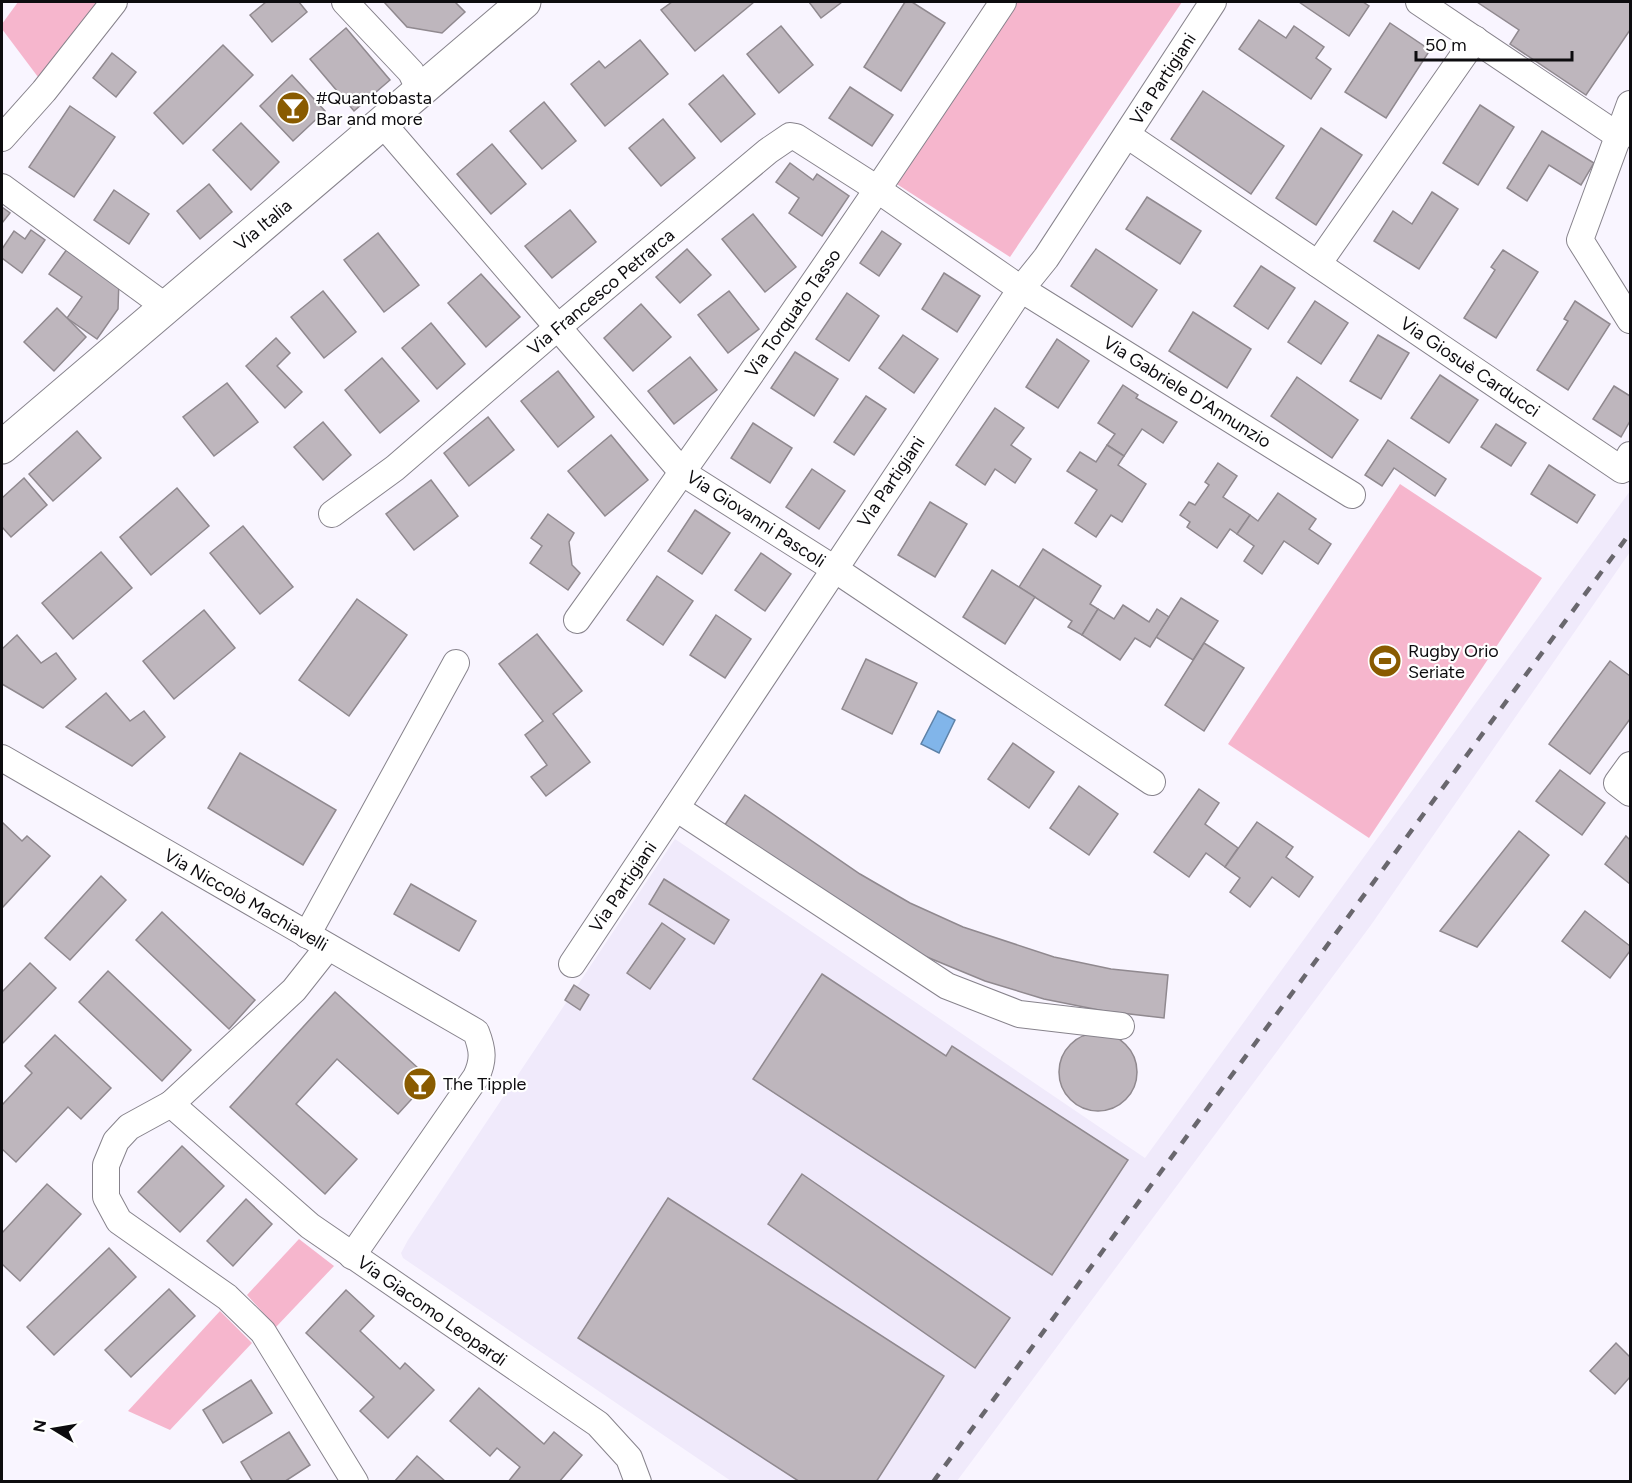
<svg xmlns="http://www.w3.org/2000/svg" width="1632" height="1483" font-family="Figtree,sans-serif">
<style>
.built{fill:#f0eafb}
.green{fill:#f6b6cd}
.water{fill:#81b5ea;stroke:#5e82a8;stroke-width:1.5}
.building{fill:#beb6bd;stroke:#90898f;stroke-width:1.5}
.lines{fill:none;stroke-linecap:round;stroke-linejoin:round}
.minor-casing{stroke:#87838c;stroke-width:28}
.secondary-casing{stroke:#87838c;stroke-width:35}
.minor{stroke:#fff;stroke-width:26}
.secondary{stroke:#fff;stroke-width:33}
.rail{stroke:#69676d;stroke-width:4.5;stroke-dasharray:10 10;stroke-linecap:butt}
.labels{text-anchor:middle;dominant-baseline:central;stroke-width:4.5;stroke-linejoin:round;paint-order:stroke}
.street-label{font-size:18px;fill:#0d0c0f;stroke:#fff}
.poi-label{font-size:18px;fill:#0d0c0f;stroke:#fff;text-anchor:start}
</style>
<rect width="100%" height="100%" fill="#f9f5ff"/>
<polygon class="built" points="1630,491 1630,552 1371,925 957,1481 731,1481 403,1258 401,1253 408,1240 675,839 1145,1158"/>
<g class="green">
<polygon points="18,2 105,2 38,77 2,29 2,24"/>
<polygon points="1012,2 1182,2 1010,257 892,181"/>
<polygon points="1400,484 1542,578 1369,838 1228,744"/>
<polygon points="299,1239 334,1266 276,1327 247,1295"/>
<polygon points="220,1311 252,1343 170,1430 128,1411"/>
</g>
<polygon class="water" points="938,711 955,720 939,753 921,744"/>
<g class="building">
<polygon points="266,2 299,2 307,12 272,42 250,15"/>
<polygon points="384,2 455,2 465,12 442,33 407,27"/>
<polygon points="672,2 754,2 695,51 661,10"/>
<polygon points="809,2 842,2 821,18"/>
<polygon points="905,2 912,2 945,23 901,91 864,67"/>
<polygon points="1299,2 1363,2 1369,6 1349,36"/>
<polygon points="1477,2 1630,2 1630,30 1586,95 1510,44 1519,30"/>
<polygon points="1259,20 1286,38 1294,26 1324,47 1316,58 1331,69 1311,99 1239,49"/>
<polygon points="1390,23 1430,50 1386,118 1345,92"/>
<polygon points="781,26 813,65 779,93 747,54"/>
<polygon points="346,28 390,80 354,111 310,59"/>
<polygon points="640,40 668,74 605,126 571,84 599,61 605,68"/>
<polygon points="223,45 253,75 183,144 154,113"/>
<polygon points="112,53 136,72 116,97 93,78"/>
<polygon points="292,75 325,111 293,141 260,106"/>
<polygon points="723,75 755,114 721,142 689,104"/>
<polygon points="850,87 893,115 872,146 829,118"/>
<polygon points="1203,91 1284,146 1251,194 1171,139"/>
<polygon points="544,102 576,141 542,169 510,131"/>
<polygon points="1480,105 1514,127 1478,185 1443,163"/>
<polygon points="70,106 115,137 74,197 29,167"/>
<polygon points="663,119 695,158 661,186 629,148"/>
<polygon points="241,123 279,162 251,190 213,150"/>
<polygon points="1321,128 1362,155 1316,225 1276,198"/>
<polygon points="1542,131 1594,163 1581,185 1549,165 1527,201 1507,188"/>
<polygon points="492,144 526,184 491,214 457,174"/>
<polygon points="790,163 813,180 817,174 849,196 822,236 789,213 799,198 776,182"/>
<polygon points="209,184 232,212 200,239 177,211"/>
<polygon points="114,190 149,214 129,244 94,220"/>
<polygon points="1432,192 1458,209 1419,269 1374,241 1393,211 1412,224"/>
<polygon points="1147,197 1201,231 1180,264 1126,229"/>
<polygon points="2,207 10,213 2,223"/>
<polygon points="570,210 596,242 552,278 525,246"/>
<polygon points="753,214 796,267 765,292 722,239"/>
<polygon points="31,230 45,240 22,273 2,258 2,249 14,231 25,239"/>
<polygon points="882,231 901,244 879,276 860,263"/>
<polygon points="378,233 419,285 384,312 344,260"/>
<polygon points="70,245 119,279 118,309 97,339 67,318 82,297 49,274"/>
<polygon points="687,249 711,275 680,303 656,277"/>
<polygon points="1096,249 1157,290 1132,327 1071,286"/>
<polygon points="1503,250 1538,272 1496,338 1464,318 1495,270 1491,267"/>
<polygon points="1261,266 1295,288 1268,329 1234,306"/>
<polygon points="944,273 980,296 957,332 922,309"/>
<polygon points="481,274 520,317 486,347 448,303"/>
<polygon points="323,291 356,332 324,358 291,317"/>
<polygon points="729,291 759,329 728,353 698,315"/>
<polygon points="847,293 879,316 849,361 816,339"/>
<polygon points="1315,301 1348,323 1321,364 1288,342"/>
<polygon points="1575,301 1610,324 1568,390 1537,370 1568,321 1564,319"/>
<polygon points="641,304 671,337 633,371 604,338"/>
<polygon points="57,308 86,337 54,371 24,342"/>
<polygon points="1193,312 1251,349 1227,388 1169,351"/>
<polygon points="431,323 465,364 437,389 402,348"/>
<polygon points="903,335 938,359 914,393 879,368"/>
<polygon points="1378,335 1409,353 1381,399 1350,381"/>
<polygon points="276,338 290,353 277,366 302,392 285,408 246,366"/>
<polygon points="1057,339 1089,361 1058,408 1026,387"/>
<polygon points="795,352 838,379 814,416 771,388"/>
<polygon points="690,357 717,390 674,424 648,391"/>
<polygon points="382,358 419,401 380,433 345,390"/>
<polygon points="558,371 594,417 558,447 521,401"/>
<polygon points="1440,375 1478,400 1449,443 1411,418"/>
<polygon points="1297,377 1358,420 1332,458 1271,416"/>
<polygon points="227,383 258,422 214,456 183,417"/>
<polygon points="1123,385 1138,395 1136,398 1177,422 1163,443 1142,429 1124,456 1107,445 1115,434 1098,423"/>
<polygon points="1614,386 1630,396 1630,421 1621,437 1593,419"/>
<polygon points="866,396 886,409 854,455 834,442"/>
<polygon points="995,408 1024,428 1011,445 1031,459 1015,483 995,469 985,485 956,465"/>
<polygon points="488,417 514,450 469,486 444,453"/>
<polygon points="323,422 351,455 323,480 294,447"/>
<polygon points="753,423 792,448 770,483 731,458"/>
<polygon points="1496,424 1526,443 1511,466 1481,447"/>
<polygon points="77,431 101,458 53,501 29,474"/>
<polygon points="611,435 648,480 605,516 568,471"/>
<polygon points="1388,440 1446,479 1435,496 1394,468 1382,486 1365,475"/>
<polygon points="1107,445 1124,456 1118,465 1146,484 1122,522 1111,515 1096,537 1075,523 1097,490 1067,471 1080,452 1096,462"/>
<polygon points="1218,463 1237,476 1223,497 1250,515 1237,534 1230,529 1217,548 1187,527 1190,522 1180,515 1189,502 1195,505 1209,485 1205,482"/>
<polygon points="1549,465 1595,495 1577,523 1531,494"/>
<polygon points="812,469 845,491 819,529 786,507"/>
<polygon points="24,478 47,505 11,537 2,527 2,498"/>
<polygon points="431,480 458,516 414,550 386,514"/>
<polygon points="177,488 209,526 151,575 120,537"/>
<polygon points="1278,493 1316,519 1309,529 1331,544 1318,564 1284,541 1262,574 1244,561 1254,546 1237,534 1250,515 1258,521"/>
<polygon points="930,502 967,524 935,577 898,555"/>
<polygon points="695,510 730,533 702,574 668,551"/>
<polygon points="548,514 574,533 569,542 572,565 580,573 568,590 530,563 542,546 531,538"/>
<polygon points="243,526 293,587 260,614 210,553"/>
<polygon points="1043,549 1101,586 1090,604 1098,609 1082,635 1068,627 1072,621 1019,587"/>
<polygon points="101,552 132,588 73,639 42,603"/>
<polygon points="761,553 791,574 765,611 735,590"/>
<polygon points="992,570 1035,597 1005,644 963,617"/>
<polygon points="657,576 693,601 663,645 627,620"/>
<polygon points="1181,598 1218,621 1193,660 1156,637"/>
<polygon points="357,599 407,635 349,716 299,680"/>
<polygon points="1123,605 1149,622 1157,609 1169,617 1150,647 1135,638 1120,660 1082,635 1098,609 1114,619"/>
<polygon points="204,610 235,648 174,699 143,661"/>
<polygon points="716,615 751,639 725,678 690,655"/>
<polygon points="537,634 582,691 553,714 590,762 546,796 531,777 547,765 525,735 543,721 499,664"/>
<polygon points="17,635 41,663 56,653 76,679 43,708 2,684 2,649"/>
<polygon points="1204,643 1244,668 1204,731 1165,705"/>
<polygon points="866,659 917,683 892,734 842,709"/>
<polygon points="1610,661 1630,676 1630,719 1590,774 1549,744"/>
<polygon points="106,693 130,721 144,711 165,737 132,766 66,727"/>
<polygon points="1013,743 1054,772 1029,808 988,779"/>
<polygon points="240,753 336,810 303,865 208,808"/>
<polygon points="1560,770 1605,803 1582,835 1536,801"/>
<polygon points="1079,786 1118,814 1089,855 1050,828"/>
<polygon points="1199,789 1219,803 1205,824 1238,848 1225,867 1206,853 1189,877 1154,852"/>
<polygon points="745,795 860,874 910,903 963,927 1054,957 1111,969 1168,975 1164,1018 1104,1011 1044,999 985,981 910,950 722,829"/>
<polygon points="2,822 22,841 27,836 50,856 2,908"/>
<polygon points="1257,822 1293,847 1286,857 1313,877 1299,897 1272,877 1250,907 1230,892 1240,878 1225,867"/>
<polygon points="1519,831 1549,855 1477,947 1440,931"/>
<polygon points="1626,836 1630,840 1630,884 1605,864"/>
<polygon points="101,876 126,900 70,960 45,938"/>
<polygon points="664,879 729,920 714,944 649,904"/>
<polygon points="411,884 476,921 459,951 394,914"/>
<polygon points="1585,911 1630,946 1630,951 1610,978 1562,941"/>
<polygon points="162,912 255,1000 229,1029 136,940"/>
<polygon points="662,923 685,939 650,989 627,973"/>
<polygon points="30,963 56,988 2,1044 2,992"/>
<polygon points="108,971 191,1050 162,1081 79,1002"/>
<polygon points="822,974 946,1056 952,1046 1128,1160 1052,1275 753,1079"/>
<polygon points="574,985 589,995 580,1010 565,1000"/>
<polygon points="335,992 430,1079 398,1114 337,1059 296,1104 357,1159 325,1194 230,1107"/>
<circle cx="1098" cy="1072" r="39"/>
<polygon points="55,1035 111,1088 81,1119 68,1107 16,1162 2,1149 2,1105 32,1073 25,1066"/>
<polygon points="182,1146 224,1186 180,1232 138,1192"/>
<polygon points="802,1174 1010,1318 975,1368 768,1224"/>
<polygon points="47,1184 81,1214 20,1281 2,1264 2,1233"/>
<polygon points="668,1198 944,1376 876,1482 800,1482 578,1338"/>
<polygon points="246,1199 272,1224 233,1266 207,1241"/>
<polygon points="109,1248 136,1277 54,1355 27,1327"/>
<polygon points="169,1289 195,1316 131,1377 105,1350"/>
<polygon points="346,1290 374,1316 360,1331 400,1369 405,1363 434,1390 388,1438 360,1411 374,1397 306,1333"/>
<polygon points="1616,1343 1630,1357 1630,1377 1615,1394 1590,1371"/>
<polygon points="251,1380 272,1413 223,1443 203,1410"/>
<polygon points="479,1388 544,1444 554,1432 582,1455 559,1482 508,1482 520,1467 497,1448 490,1456 450,1421"/>
<polygon points="289,1432 310,1465 284,1482 253,1482 241,1462"/>
<polygon points="417,1456 446,1482 394,1482"/>
</g>
<g class="lines">
<defs>
<g id="minor">
<polyline points="345,2 411,72 420,91"/>
<polyline points="1419,2 1620,137"/>
<polyline points="1630,104 1580,240 1630,320"/>
<polyline points="383,124 683,473 833,568 1152,782"/>
<polyline points="1127,135 1622,470 1630,455"/>
<polyline points="2,138 44,91 114,2"/>
<polyline points="2,187 166,307"/>
<polyline points="1318,264 1475,39"/>
<polyline points="332,514 395,468 557,328 768,151 790,136 796,137 868,183 1021,289 1352,495"/>
<path d="M577,620C723,417 865,210 1003,2"/>
<path d="M2,758L476,1032C483,1050 484,1060 476,1077L352,1256"/>
<polyline points="1630,765 1617,783 1630,793"/>
<polyline points="676,808 947,986 1019,1014 1121,1026"/>
<polyline points="307,935 456,663"/>
<polyline points="328,947 294,990 171,1104 310,1226 598,1424 629,1458 638,1482"/>
<polyline points="572,964 1021,289 1046,258 1213,2"/>
<polyline points="171,1104 129,1127 116,1141 106,1165 106,1197 119,1221 227,1297 263,1332 355,1482"/>
</g>
<polyline id="secondary" points="2,447 524,2"/>
</defs>
<use href="#minor" class="minor-casing"/>
<use href="#secondary" class="secondary-casing"/>
<use href="#minor" class="minor"/>
<use href="#secondary" class="secondary"/>
<polyline class="rail" points="933,1482 1630,533"/>
</g>
<defs>
<symbol id="bar-disc" viewBox="-11 -11 22 22"><circle r="9.5" fill="#895b00" stroke="#fff"/><path d="M-6-5H6L.8 .8V4.5H3.5V6h-7V4.5H-.8V.8Z" fill="#fff"/></symbol>
<symbol id="stadium-disc" viewBox="-11 -11 22 22"><circle r="9.5" fill="#895b00" stroke="#fff"/><path d="M0-5a6.5 5 0 1 0 0 10a6.5 5 0 1 0 0-10ZM-3.5-1.8h7v3.6h-7Z" fill="#fff"/></symbol>
</defs>
<g fill-rule="evenodd">
<use href="#bar-disc" x="274" y="89" width="38" height="38"/>
<use href="#stadium-disc" x="1366" y="642" width="38" height="38"/>
<use href="#bar-disc" x="401" y="1065" width="38" height="38"/>
</g>
<g class="labels">
<g class="street-label">
<text transform="translate(1163 79) rotate(-57)">Via Partigiani</text>
<text transform="translate(263 225) rotate(-40)">Via Italia</text>
<text transform="translate(601 292) rotate(-40)">Via Francesco Petrarca</text>
<text transform="translate(793 313) rotate(-55)">Via Torquato Tasso</text>
<text transform="translate(1470 367) rotate(34)">Via Giosuè Carducci</text>
<text transform="translate(1187 392) rotate(32)">Via Gabriele D'Annunzio</text>
<text transform="translate(891 482) rotate(-56)">Via Partigiani</text>
<text transform="translate(756 519) rotate(33)">Via Giovanni Pascoli</text>
<text transform="translate(623 887) rotate(-56)">Via Partigiani</text>
<text transform="translate(246 900) rotate(30)">Via Niccolò Machiavelli</text>
<text transform="translate(432 1311) rotate(35)">Via Giacomo Leopardi</text>
</g>
<g class="poi-label">
<text x="316" y="98">#Quantobasta<tspan x="316" dy="21">Bar and more</tspan></text>
<text x="1408" y="651">Rugby Orio<tspan x="1408" dy="21">Seriate</tspan></text>
<text x="443" y="1084">The Tipple</text>
</g>
</g>
<rect width="1632" height="1483" fill="none" stroke="#0d0c0f" stroke-width="6"/>
<g transform="translate(54 1429) rotate(281)" stroke="#ffffff" stroke-width="4.5" paint-order="stroke">
<path d="M0-4.5L10 22L0 15L-10 22Z" fill="#0d0c0f"/>
<text y="-9" font-size="16" font-weight="bold" text-anchor="middle" fill="#0d0c0f">N</text>
</g>
<path d="M1416 51v9h156v-9" fill="none" stroke="#0d0c0f" stroke-width="3"/>
<text x="1425" y="51" font-size="18" fill="#0d0c0f" stroke="#ffffff" stroke-width="4.5" paint-order="stroke">50 m</text>
</svg>
